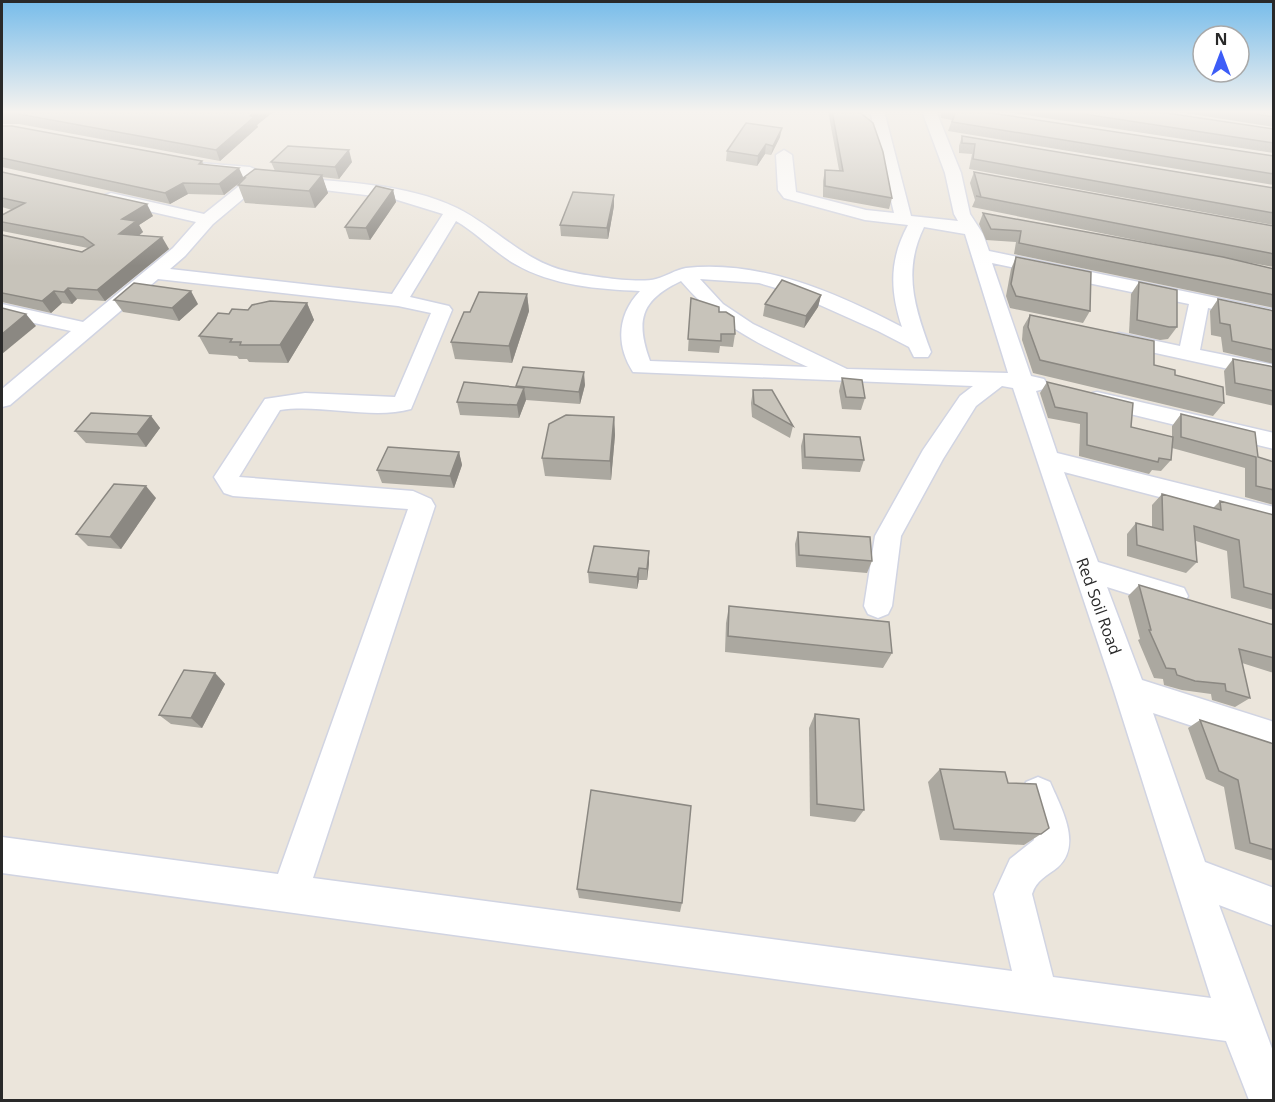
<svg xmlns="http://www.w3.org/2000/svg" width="1275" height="1102" font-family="'Open Sans',sans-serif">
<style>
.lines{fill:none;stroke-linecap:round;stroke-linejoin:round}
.minor-casing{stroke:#d1d4e2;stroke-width:3}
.minor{fill:#fff;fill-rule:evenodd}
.wall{fill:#aba8a0}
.shaded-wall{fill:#8b8882}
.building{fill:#c7c3ba;stroke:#8b8882;stroke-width:1.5}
.labels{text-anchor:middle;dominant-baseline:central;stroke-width:6;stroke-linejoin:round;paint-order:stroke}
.street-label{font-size:16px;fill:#292929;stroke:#fff}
</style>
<rect width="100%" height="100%" fill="#ebe5db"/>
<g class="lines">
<defs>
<g id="minor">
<path d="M870,111H884L911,216L958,221L954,214L945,173L922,111H936L961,173L970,214L983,234L989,251L1274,310V322L1208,308L1200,350L1274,365V379L1119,345L1112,343L1109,339L1112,335L1119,333L1180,346L1189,304L992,263L1031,376L1044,379L1047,384L1044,389L1036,391L1057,453L1274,507V527L1064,472L1098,562L1184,588L1188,596L1184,604L1174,608L1107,587L1142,680L1274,722V753L1153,713L1205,862L1274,888V926L1219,905L1274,1054V1100H1249L1226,1041L2,873V837L278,874L408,509L233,496L224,493L214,477L265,399L305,393L395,397L431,313L398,306L158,279L10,405L2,407V389L71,331L2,316V304L83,322L173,248L196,222L105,201L103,198L105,195L111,193L204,214L249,178L198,169L195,166L198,163L250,167L263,173L265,179L263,182L213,224L185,256L170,269L392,294L443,214L391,198L282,185L280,182L288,177C345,183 405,183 457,208C497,228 525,263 570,272C589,276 639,284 656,279C667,276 675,270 686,268C762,260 836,293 902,327C890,291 889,260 908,225L865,220L784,198L778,190L776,155L784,150L792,155L796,192L866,210L894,213ZM456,221C477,233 494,252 515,264C553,286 598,289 640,291C618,314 615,344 633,372L973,386L960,396L923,450L875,536L864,606L868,614L878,618L888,614L892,606L901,536L943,459L976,406L1002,386L1013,388L1114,691L1211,998L1053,977L1032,894C1036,880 1047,876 1058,867C1083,844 1060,806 1050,782L1038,777L1026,782L1021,794L1034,840L1010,859L994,894L1012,971L313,878L435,506L431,499L413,491L239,477L280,410C322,404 373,420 411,409L452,310L449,306L410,297ZM924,227L965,234L1008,373L847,369L753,324L723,304L700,279L759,283L793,293L878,331L909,347L914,357H928L931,352C915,309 902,271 924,227ZM681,281C719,325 756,343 808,367L650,361C635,320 641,300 681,281Z"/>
<polygon points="1097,392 1274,433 1274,449 1089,404 1086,399 1089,394"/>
</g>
</defs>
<use href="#minor" class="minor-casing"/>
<use href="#minor" class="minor"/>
</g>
<g class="wall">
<polygon points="2,111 274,111 257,125 258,127 220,161 19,124 2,124"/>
<polygon points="828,111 858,111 892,198 889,209 823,197 823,181 825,170 839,170"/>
<polygon points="940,111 978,111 1274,156 1274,185 948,131 952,120 941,118"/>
<polygon points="1000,111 1153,111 1274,129 1274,153"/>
<polygon points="1172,111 1274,111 1274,127"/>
<polygon points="2,126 202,161 204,165 243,178 275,171 271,162 352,162 339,179 322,177 328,193 315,208 245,203 238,185 243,180 224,195 188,194 170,204 2,167"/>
<polygon points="962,136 1274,188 1274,225 969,169 972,154 959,153 959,146"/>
<polygon points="780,137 771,155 765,154 757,166 726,161 727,151"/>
<polygon points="2,172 153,216 139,225 143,232 138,236 169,249 105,301 77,299 72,304 62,303 51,313 2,302 2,235 82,252 88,248 2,231 2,215 12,210 2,207"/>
<polygon points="974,172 1274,226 1274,267 1235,260 1274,269 1274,308 1014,254 1016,242 986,240 979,224 983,213 1195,252 972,207 975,200 970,183"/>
<polygon points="393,190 396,202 370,240 349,239 345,227"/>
<polygon points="614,206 608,239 561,236 560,225"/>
<polygon points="1016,257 1090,311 1083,323 1010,308 1006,296 1011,269"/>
<polygon points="1139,282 1177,327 1168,339 1160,340 1129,333 1131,294"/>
<polygon points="527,294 529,311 512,363 455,359 451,342 470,312"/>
<polygon points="821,295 818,307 804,328 763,316 765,304"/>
<polygon points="691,298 719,312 735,334 733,347 720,346 719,353 688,351"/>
<polygon points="1218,299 1274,311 1274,364 1223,352 1221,337 1211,335 1210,311"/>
<polygon points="114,300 198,304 179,321 123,312"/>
<polygon points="307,303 314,320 288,363 249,362 247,359 239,359 237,356 209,354 199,336 229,314 248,310"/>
<polygon points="1030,315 1154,365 1175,375 1224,403 1213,416 1033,373 1022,340 1023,327"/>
<polygon points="1233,359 1274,367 1274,406 1226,395 1224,371"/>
<polygon points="842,378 865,398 861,410 842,409 839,391"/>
<polygon points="1047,382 1131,427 1172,437 1172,426 1181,414 1258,457 1274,462 1274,505 1245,497 1245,468 1172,448 1171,460 1161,471 1152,470 1149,474 1079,456 1080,424 1048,418 1040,393"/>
<polygon points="585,385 580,404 526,400 519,418 460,415 457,402 516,387"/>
<polygon points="753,390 793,426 790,438 752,417 751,403"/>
<polygon points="151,416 160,428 146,447 86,443 75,431"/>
<polygon points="614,417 615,435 611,480 545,476 542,458"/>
<polygon points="804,434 864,460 860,472 802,469 801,446"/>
<polygon points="459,452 462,465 454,488 382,483 377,470"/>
<polygon points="1162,494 1213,508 1220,501 1274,515 1274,610 1231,598 1227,551 1196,541 1197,562 1186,573 1127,556 1127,534 1136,523 1152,527 1152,505"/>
<polygon points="156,498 121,549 88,546 76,534"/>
<polygon points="798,532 872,561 867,573 796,567 795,544"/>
<polygon points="649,563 647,580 639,580 637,589 589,583 588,572"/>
<polygon points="1139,585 1274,625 1274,673 1242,663 1250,698 1235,707 1212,700 1211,694 1182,690 1164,685 1163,679 1154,678 1138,640 1140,639 1128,596"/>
<polygon points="729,606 892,653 883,668 725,652 726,623"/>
<polygon points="215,673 225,684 202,728 171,724 159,715"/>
<polygon points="815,714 864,810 855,822 810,816 809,728"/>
<polygon points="1200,720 1274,744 1274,861 1235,849 1224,787 1206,779 1188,728"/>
<polygon points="940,769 1008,783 1041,834 1024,845 940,840 928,782"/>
<polygon points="577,889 682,903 680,912 579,898"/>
</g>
<g class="shaded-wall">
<polygon points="257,111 274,111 257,125 258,127 220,161 216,150 250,116"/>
<polygon points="782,128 780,137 771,155 773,146"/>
<polygon points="766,144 765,154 757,166 758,156"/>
<polygon points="349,150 352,162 339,179 335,167"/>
<polygon points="239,168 244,179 224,195 219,184"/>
<polygon points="322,175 328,193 315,208 309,191"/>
<polygon points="183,183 188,194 170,204 165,193"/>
<polygon points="393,190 396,202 370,240 366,228"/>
<polygon points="614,195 614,206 608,239 607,228"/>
<polygon points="147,204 153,216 139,225 143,232 126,246 119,234 122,219"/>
<polygon points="162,237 169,249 105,301 97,290"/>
<polygon points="68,288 77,299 72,304 64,292"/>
<polygon points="54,291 62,303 51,313 42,301"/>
<polygon points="191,291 198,304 179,321 172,308"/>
<polygon points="527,294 529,311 512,363 509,346"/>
<polygon points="821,295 818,307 804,328 806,316"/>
<polygon points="307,303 314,320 288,363 280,345"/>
<polygon points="26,314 36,326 2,354 2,334"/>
<polygon points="584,372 585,385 580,404 579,392"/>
<polygon points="524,388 526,400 519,418 517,405"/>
<polygon points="151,416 160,428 146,447 137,434"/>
<polygon points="614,417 615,435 611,480 610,461"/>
<polygon points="459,452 462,465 454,488 450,476"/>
<polygon points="146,486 156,498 121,549 110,537"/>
<polygon points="649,551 649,563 647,580 647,569"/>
<polygon points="639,568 639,580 637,589 637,577"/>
<polygon points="215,673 225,684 202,728 191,718"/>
</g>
<g class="building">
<polygon points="2,111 257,111 250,116 254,117 216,150 13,113 2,114"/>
<polygon points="832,111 858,111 873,123 883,152 892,198 825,186 825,170 843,171"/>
<polygon points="956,111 978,111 1274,156 1274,174 952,122"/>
<polygon points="1064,111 1153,111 1274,129 1274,143"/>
<polygon points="1237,111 1274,111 1274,117"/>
<polygon points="746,123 782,128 773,146 766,144 758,156 727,151"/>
<polygon points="2,126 12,126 202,161 199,164 239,168 219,184 183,183 165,193 2,158"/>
<polygon points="962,136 1274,188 1274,213 973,159 975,144 962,143"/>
<polygon points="288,146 349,150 335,167 271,162"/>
<polygon points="255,169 322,175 309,191 238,185 245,178 243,178"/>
<polygon points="2,172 147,204 122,219 136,221 119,234 162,237 97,290 68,288 64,292 54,291 42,301 2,293 2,235 82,252 94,245 83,237 2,222 2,215 25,203 2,198"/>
<polygon points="974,172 1274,226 1274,254 976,196 981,197"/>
<polygon points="376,186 393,190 366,228 345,227"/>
<polygon points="573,192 614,195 607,228 560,225"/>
<polygon points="983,213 1223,257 1274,269 1274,295 1019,243 1021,231 991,229"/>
<polygon points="1016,257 1091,272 1090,311 1016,296 1011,284"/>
<polygon points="782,280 821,295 806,316 765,304"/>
<polygon points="1139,282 1177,290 1177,327 1169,327 1137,320"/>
<polygon points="134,283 191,291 172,308 114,300"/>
<polygon points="479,292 527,294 509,346 451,342 464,312 470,312"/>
<polygon points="691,298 719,307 719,312 726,312 734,317 735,334 721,334 721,341 688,339"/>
<polygon points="1218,299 1274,311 1274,350 1232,341 1230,325 1220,323"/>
<polygon points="270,301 307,303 280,345 240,345 241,342 230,342 232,339 199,336 218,313 229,314 232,309 248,310 252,305"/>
<polygon points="2,308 26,314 2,334"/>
<polygon points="1030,315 1154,341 1154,365 1175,370 1175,375 1223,387 1224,403 1040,360 1028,327"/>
<polygon points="1233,359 1274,367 1274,391 1235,383"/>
<polygon points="523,367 584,372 579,392 516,386"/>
<polygon points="842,378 862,380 865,398 846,397"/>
<polygon points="464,382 524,388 517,405 457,402"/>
<polygon points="1047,382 1133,403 1131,427 1173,437 1171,460 1159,458 1158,462 1087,445 1087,413 1055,407"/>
<polygon points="753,390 772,390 793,426 754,404"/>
<polygon points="91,413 151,416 137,434 75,431"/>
<polygon points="1181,414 1255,432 1258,457 1274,462 1274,490 1256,486 1256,457 1181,437"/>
<polygon points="566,415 614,417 610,461 542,458 549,424"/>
<polygon points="804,434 860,437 864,460 805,457"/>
<polygon points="388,447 459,452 450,476 377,470"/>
<polygon points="114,484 146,486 110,537 76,534"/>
<polygon points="1162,494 1221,510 1220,501 1274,515 1274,595 1244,587 1239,540 1194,526 1197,562 1137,545 1136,523 1163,530"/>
<polygon points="798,532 870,537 872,561 799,555"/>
<polygon points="594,546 649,551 647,569 639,568 637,577 588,572"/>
<polygon points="1139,585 1274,625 1274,658 1239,649 1250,698 1226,691 1225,684 1195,681 1177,675 1175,669 1166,668 1149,630 1151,630"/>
<polygon points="729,606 889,622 892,653 728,636"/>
<polygon points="184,670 215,673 191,718 159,715"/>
<polygon points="815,714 859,719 864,810 817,804"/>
<polygon points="1200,720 1274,744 1274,850 1250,843 1238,780 1219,771"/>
<polygon points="940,769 1005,772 1008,783 1036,784 1049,828 1041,834 954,829"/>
<polygon points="591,790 691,806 682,903 577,889"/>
</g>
<linearGradient id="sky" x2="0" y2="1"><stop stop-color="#77bcea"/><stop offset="0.42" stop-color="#f6f3ef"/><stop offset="1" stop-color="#f6f3ef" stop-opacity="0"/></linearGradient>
<rect width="1275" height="266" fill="url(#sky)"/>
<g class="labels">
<g class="street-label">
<text transform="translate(1099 606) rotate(70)">Red Soil Road</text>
</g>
</g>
<rect width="1275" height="1102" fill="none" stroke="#292929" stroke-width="6"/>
<g transform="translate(1221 54)"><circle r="28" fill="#ffffff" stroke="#a9a9a9" stroke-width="1.5"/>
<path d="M0-4.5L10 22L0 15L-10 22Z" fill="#3d5df7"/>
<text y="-9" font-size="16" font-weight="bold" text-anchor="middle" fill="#292929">N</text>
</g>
</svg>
